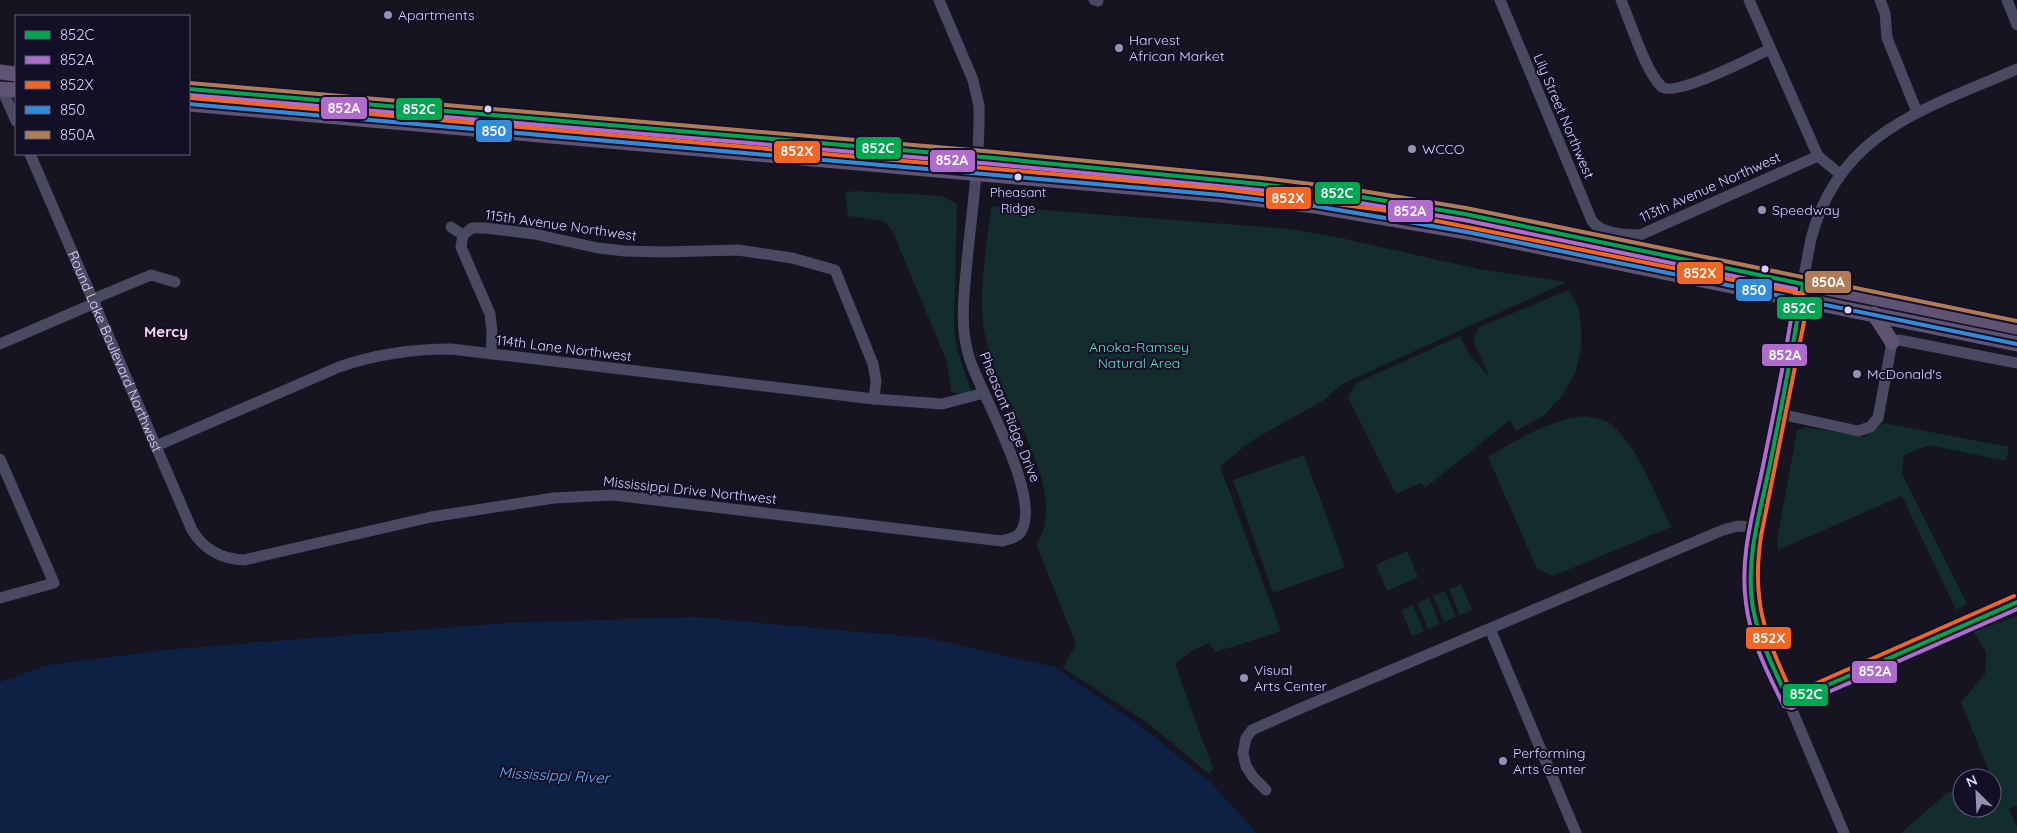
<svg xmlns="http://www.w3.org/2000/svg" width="2017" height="833" font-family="Quicksand,sans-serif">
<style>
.green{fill:#132c2d}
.water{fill:#0d2144}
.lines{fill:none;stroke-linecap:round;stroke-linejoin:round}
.minor{stroke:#4a4962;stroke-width:11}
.major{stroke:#5e5373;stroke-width:15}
.bus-1-casing{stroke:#130f26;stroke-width:8}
.bus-2-casing{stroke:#130f26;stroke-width:8}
.bus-3-casing{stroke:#130f26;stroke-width:8}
.bus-4-casing{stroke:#130f26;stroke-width:8}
.bus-5-casing{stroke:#130f26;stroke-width:8}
.bus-1{stroke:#00a651;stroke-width:4}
.bus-2{stroke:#b06ccc;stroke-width:4}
.bus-3{stroke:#f26522;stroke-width:4}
.bus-4{stroke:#338bd7;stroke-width:4}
.bus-5{stroke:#b07c57;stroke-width:4}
.poi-dot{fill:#9591b1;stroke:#130f26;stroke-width:2}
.bus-dot{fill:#d9d4ff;stroke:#130f26;stroke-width:2}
.labels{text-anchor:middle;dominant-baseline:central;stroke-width:4;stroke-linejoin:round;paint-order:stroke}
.bus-label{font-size:13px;fill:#d9d4ff;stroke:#130f26}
.poi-label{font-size:14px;fill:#d9d4ff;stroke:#130f26;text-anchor:start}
.street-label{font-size:14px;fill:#d9d4ff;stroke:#130f26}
.park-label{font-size:14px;fill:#5fe0c0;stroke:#130f26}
.neighbourhood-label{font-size:15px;font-weight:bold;fill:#ffd6f0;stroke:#130f26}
.water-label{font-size:15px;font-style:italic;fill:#62b6ff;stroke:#130f26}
.line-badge{stroke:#130f26;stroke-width:2}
.badge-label{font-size:14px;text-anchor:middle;font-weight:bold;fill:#fff}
</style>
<rect width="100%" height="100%" fill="#161421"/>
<g class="green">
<polygon points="854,191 941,196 957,204 954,328 957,349 971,391 962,394 951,392 947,362 892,230 883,221 848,216 845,193"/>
<path d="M991,206L1290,229L1341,238L1478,269L1567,282L1342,384L1324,400L1253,440L1220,466L1281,631L1216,652L1208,643L1190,652L1175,664L1213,769L1209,774L1148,723L1063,668L1076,644L1036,544C1052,525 1046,490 1038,467C1024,424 997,385 986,340C976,297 987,249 991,206Z"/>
<polygon points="1569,290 1579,309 1581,331 1581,349 1576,371 1563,395 1544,415 1516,431 1510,420 1425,488 1421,483 1396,494 1348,397 1356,383 1460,336 1470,355 1490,378 1473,341 1479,327"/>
<path d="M1585,416C1593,418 1605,419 1611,424C1639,448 1655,494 1671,527L1553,576L1537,569L1488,457C1521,438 1546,421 1585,416Z"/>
<polygon points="1884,423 2009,447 2006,461 1929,445 1904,455 1902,474 1967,604 1956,610 1902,496 1778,550 1777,540 1797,431 1804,427 1864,437"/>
<polygon points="1304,455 1345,567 1273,593 1233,480"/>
<polygon points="1407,551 1418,577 1387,591 1376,565"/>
<polygon points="1461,584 1472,610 1460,615 1449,589"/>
<polygon points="1445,591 1456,617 1444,622 1433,596"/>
<polygon points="1429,598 1440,624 1428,629 1417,603"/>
<polygon points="1413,605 1424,631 1412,636 1401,610"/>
<polygon points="2017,616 2017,805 2009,809 2017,827 2017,833 1901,833 1947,793 1962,786 1962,808 1992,808 1992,778 1977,778 1989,772 1961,702 1985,674 1986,652 1974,632"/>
</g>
<polygon class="water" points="694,617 927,638 1054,667 1138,724 1211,783 1257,833 0,833 0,682 49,665 175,649 507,623"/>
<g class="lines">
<g class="minor">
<polyline points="1094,0 1098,1"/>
<path d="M1500,0L1592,221C1601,234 1625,235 1640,235L1818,156"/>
<path d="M1621,0C1630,21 1646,73 1662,87C1676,97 1753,57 1770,49"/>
<polyline points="1749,0 1818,156 1840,174"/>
<polyline points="1880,0 1885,13 1887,38 1917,112"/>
<polyline points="2007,0 2017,25"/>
<polyline points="2,89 16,121"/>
<path id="s1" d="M30,154L192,530C204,550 221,559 244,560L431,517L554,498L613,495L1002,541C1008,539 1014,539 1019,534C1046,504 981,394 970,360C959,327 964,295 967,261C972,210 980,157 979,106L973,80L939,0"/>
<polyline points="451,227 463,235"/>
<polyline points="463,235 472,228 485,228 534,234 598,248 625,251 663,252 738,250 792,258 835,270 873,364 876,381 874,399"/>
<polyline points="463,235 461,247 490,314 492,331 491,354"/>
<polyline points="93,299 151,275 175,282"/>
<polyline points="0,344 95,303"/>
<polyline points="1780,414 1858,431 1870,427 1878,418 1892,342 1899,340 2017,363"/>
<path d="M156,446L339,367C376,354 412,349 451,349L874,399L942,404L984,393"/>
<polyline points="0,459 54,583 0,598"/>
<polyline points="1490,629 1576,833"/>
<polyline points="1789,702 2017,602"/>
<polyline points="1266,790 1253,777 1246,766 1243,753 1246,738 1252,730 1299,709 1723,530 1738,526 1757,527"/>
<path d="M1844,833L1759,632C1744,586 1754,543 1763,497C1770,466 1776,435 1782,404C1792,349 1800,294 1811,239C1839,131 1926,109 2017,69"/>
</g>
<g class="major">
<polyline points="0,72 16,74"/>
<polyline points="0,89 16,90"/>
<polyline points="189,89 994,158 1260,184 1343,194 1465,214 2017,327"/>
<polyline points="189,104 1221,195 1315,206 1467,232 2017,344"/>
<polyline points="1874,314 1892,342"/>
</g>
<defs>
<path id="bus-1" d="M189,89L994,158L1260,184L1343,194L1465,214L1803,284C1794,344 1782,404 1770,464C1761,509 1746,555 1752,602C1757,638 1775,670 1789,702L2017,602"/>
<path id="bus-2" d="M189,95L993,164L1259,190L1342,200L1464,220L1796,289C1787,346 1776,404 1764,461C1755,508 1739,554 1746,603C1750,639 1768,674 1784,706L1792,708L2017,609"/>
<path id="bus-3" d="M190,98L1222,189L1382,210L1803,294L1807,300L1804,322L1761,536C1751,603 1765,634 1792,694L2014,596"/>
<polyline id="bus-4" points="189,104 1221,195 1315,206 1467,232 2017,344"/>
<polyline id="bus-5" points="190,83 995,152 1261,178 1344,188 1466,208 2017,321"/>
</defs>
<use href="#bus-1" class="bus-1-casing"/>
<use href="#bus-2" class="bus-2-casing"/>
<use href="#bus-3" class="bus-3-casing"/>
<use href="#bus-4" class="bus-4-casing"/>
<use href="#bus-5" class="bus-5-casing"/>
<use href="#bus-1" class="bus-1"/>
<use href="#bus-2" class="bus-2"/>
<use href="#bus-3" class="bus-3"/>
<use href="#bus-4" class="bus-4"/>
<use href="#bus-5" class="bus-5"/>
</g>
<g class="poi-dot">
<circle cx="388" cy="15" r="5"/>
<circle cx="1119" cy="48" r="5"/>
<circle cx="1412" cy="149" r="5"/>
<circle cx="1762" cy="210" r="5"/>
<circle cx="1857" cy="374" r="5"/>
<circle cx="1244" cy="678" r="5"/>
<circle cx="1503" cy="761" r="5"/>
</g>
<g class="bus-dot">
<circle cx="488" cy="109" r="4.5"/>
<circle cx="1018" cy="177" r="4.5"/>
<circle cx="1765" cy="269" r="4.5"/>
<circle cx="1848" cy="310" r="4.5"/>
</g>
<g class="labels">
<g class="bus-label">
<text x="1018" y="192">Pheasant<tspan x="1018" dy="16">Ridge</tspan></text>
</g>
<g class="poi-label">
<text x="398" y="15">Apartments</text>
<text x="1129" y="40">Harvest<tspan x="1129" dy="16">African Market</tspan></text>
<text x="1422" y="149">WCCO</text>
<text x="1772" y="210">Speedway</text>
<text x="1867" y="374">McDonald's</text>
<text x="1254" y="670">Visual<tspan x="1254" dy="16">Arts Center</tspan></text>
<text x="1513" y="753">Performing<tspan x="1513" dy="16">Arts Center</tspan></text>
</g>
<g class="street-label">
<text transform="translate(1564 116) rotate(67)">Lily Street Northwest</text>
<text transform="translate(1710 187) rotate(-24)">113th Avenue Northwest</text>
<text transform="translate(561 225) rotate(8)">115th Avenue Northwest</text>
<text transform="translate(564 348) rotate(7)">114th Lane Northwest</text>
<text stroke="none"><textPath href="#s1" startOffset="215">Round Lake Boulevard Northwest</textPath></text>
<text transform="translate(1010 417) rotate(68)">Pheasant Ridge Drive</text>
<text transform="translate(690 490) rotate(6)">Mississippi Drive Northwest</text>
</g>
<g class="park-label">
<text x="1139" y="347">Anoka-Ramsey<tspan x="1139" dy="16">Natural Area</tspan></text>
</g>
<g class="neighbourhood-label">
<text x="166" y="331">Mercy</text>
</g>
<g class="water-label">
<text transform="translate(554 775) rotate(3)">Mississippi River</text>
</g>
</g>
<g class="line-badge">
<rect x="320" y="96" width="48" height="24" rx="5" fill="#b06ccc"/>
<rect x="395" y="97" width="48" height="24" rx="5" fill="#00a651"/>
<rect x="475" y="119" width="38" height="24" rx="5" fill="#338bd7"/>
<rect x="855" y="136" width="47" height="24" rx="5" fill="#00a651"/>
<rect x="773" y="140" width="48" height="24" rx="5" fill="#f26522"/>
<rect x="929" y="149" width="47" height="24" rx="5" fill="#b06ccc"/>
<rect x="1314" y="181" width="47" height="24" rx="5" fill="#00a651"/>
<rect x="1265" y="186" width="47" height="24" rx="5" fill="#f26522"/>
<rect x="1387" y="199" width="47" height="24" rx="5" fill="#b06ccc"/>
<rect x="1676" y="261" width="48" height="24" rx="5" fill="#f26522"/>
<rect x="1804" y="270" width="48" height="24" rx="5" fill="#b07c57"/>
<rect x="1735" y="278" width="38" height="24" rx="5" fill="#338bd7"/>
<rect x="1776" y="296" width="47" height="24" rx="5" fill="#00a651"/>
<rect x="1761" y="343" width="47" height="24" rx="5" fill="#b06ccc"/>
<rect x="1745" y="626" width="47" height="24" rx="5" fill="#f26522"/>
<rect x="1851" y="660" width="47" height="24" rx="5" fill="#b06ccc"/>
<rect x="1782" y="683" width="47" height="24" rx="5" fill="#00a651"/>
</g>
<g class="badge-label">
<text x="344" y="113">852A</text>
<text x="419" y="114">852C</text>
<text x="494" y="136">850</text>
<text x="878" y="153">852C</text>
<text x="797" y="156">852X</text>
<text x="952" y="165">852A</text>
<text x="1337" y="198">852C</text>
<text x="1288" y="203">852X</text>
<text x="1410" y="216">852A</text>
<text x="1700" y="278">852X</text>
<text x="1828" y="287">850A</text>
<text x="1754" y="295">850</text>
<text x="1799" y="313">852C</text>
<text x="1785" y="360">852A</text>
<text x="1769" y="643">852X</text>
<text x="1875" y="676">852A</text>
<text x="1806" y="699">852C</text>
</g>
<rect x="15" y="15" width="175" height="140" fill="#130f26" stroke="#625e7d"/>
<rect x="25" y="31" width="25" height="8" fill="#00a651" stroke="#625e7d"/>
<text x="60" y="40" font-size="15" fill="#d9d4ff">852C</text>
<rect x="25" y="56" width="25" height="8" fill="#b06ccc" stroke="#625e7d"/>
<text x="60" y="65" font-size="15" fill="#d9d4ff">852A</text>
<rect x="25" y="81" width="25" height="8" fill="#f26522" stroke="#625e7d"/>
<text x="60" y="90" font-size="15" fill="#d9d4ff">852X</text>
<rect x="25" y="106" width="25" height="8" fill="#338bd7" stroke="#625e7d"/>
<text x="60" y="115" font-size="15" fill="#d9d4ff">850</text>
<rect x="25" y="131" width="25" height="8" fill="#b07c57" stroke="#625e7d"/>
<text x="60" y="140" font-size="15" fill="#d9d4ff">850A</text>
<g transform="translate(1977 793) rotate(336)"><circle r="24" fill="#130f26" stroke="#625e7d"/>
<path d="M0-4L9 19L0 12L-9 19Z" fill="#9591b1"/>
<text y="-8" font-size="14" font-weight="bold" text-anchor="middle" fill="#d9d4ff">N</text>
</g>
</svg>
